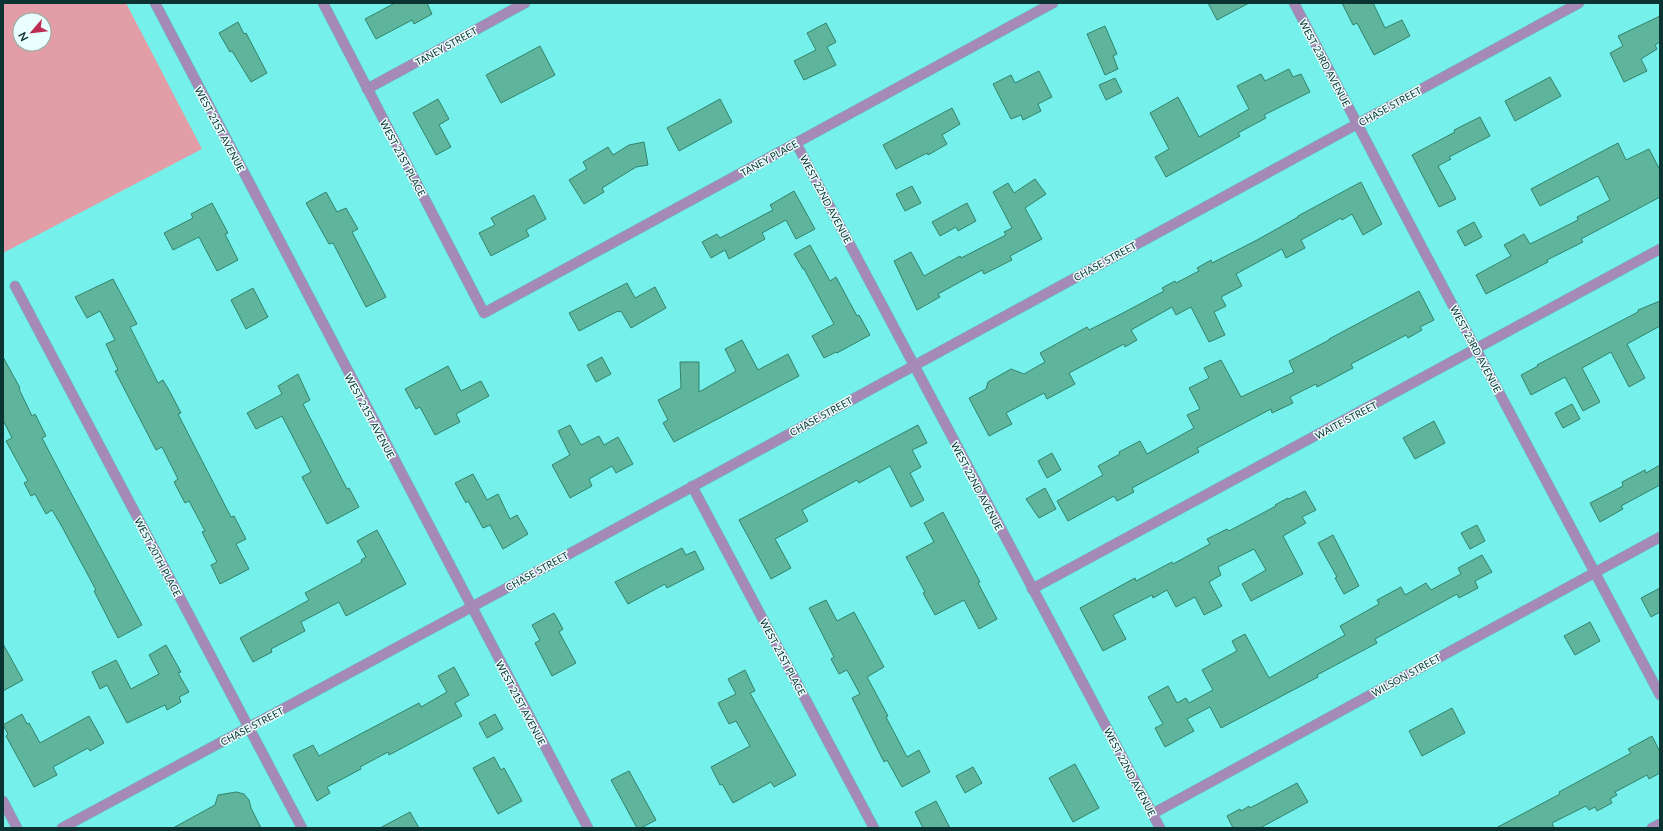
<svg xmlns="http://www.w3.org/2000/svg" width="1663" height="831" font-family="Lato,sans-serif">
<style>
.green{fill:#e29ea6;fill-rule:evenodd}
.building{fill:#5fb59b;stroke:#30836c}
.lines{fill:none;stroke-linecap:round;stroke-linejoin:round}
.minor-casing{stroke:#60cac6;stroke-width:11}
.tertiary-casing{stroke:#60cac6;stroke-width:11}
.minor{stroke:#a48ab5;stroke-width:10}
.tertiary{stroke:#a48ab5;stroke-width:10}
.labels{text-anchor:middle;dominant-baseline:central;stroke-width:3;stroke-linejoin:round;paint-order:stroke}
.street-label{font-size:10px;fill:#0a3331;stroke:#eafffd}
</style>
<rect width="100%" height="100%" fill="#76f0eb"/>
<path class="green" d="M3,3H126L202,149L3,253ZM20,20H44V44H20Z"/>
<g class="building">
<polygon points="395,3 427,3 432,14 414,24 412,20 376,39 365,19"/>
<polygon points="1208,3 1249,3 1217,20"/>
<polygon points="1342,3 1373,3 1385,28 1402,20 1410,36 1374,55 1357,23 1353,25"/>
<polygon points="1660,16 1660,42 1655,45 1657,49 1641,59 1647,71 1624,82 1610,53 1623,46 1618,36"/>
<polygon points="238,22 244,34 246,33 267,73 251,82 232,51 230,52 219,33"/>
<polygon points="826,23 836,42 827,47 836,65 804,80 794,61 816,50 807,33"/>
<polygon points="1105,26 1117,54 1113,56 1118,69 1105,75 1087,34"/>
<polygon points="540,46 555,75 501,103 486,75"/>
<polygon points="1289,69 1293,77 1301,74 1310,92 1264,115 1266,118 1238,133 1240,136 1166,177 1155,157 1169,149 1150,113 1178,97 1199,137 1249,109 1237,86 1261,74 1265,81"/>
<polygon points="1039,71 1052,97 1038,104 1041,111 1023,120 1021,115 1011,119 993,84 1011,75 1015,83"/>
<polygon points="1550,77 1561,96 1515,121 1505,101"/>
<polygon points="1115,78 1122,92 1106,100 1099,85"/>
<polygon points="438,99 449,119 439,125 451,147 436,155 413,113"/>
<polygon points="720,99 732,122 679,151 667,128"/>
<polygon points="952,108 960,124 942,135 947,144 928,155 927,153 896,169 883,145"/>
<polygon points="1480,117 1490,136 1449,157 1451,159 1438,166 1456,199 1439,207 1412,155 1455,132 1454,130"/>
<polygon points="644,142 648,165 636,167 602,188 604,192 584,204 569,180 587,169 583,162 608,147 613,155 629,145"/>
<polygon points="1618,143 1626,160 1649,149 1660,170 1660,197 1581,239 1583,242 1547,260 1548,262 1486,294 1476,275 1511,256 1504,245 1524,234 1530,244 1578,220 1577,217 1610,200 1598,176 1540,206 1531,189"/>
<polygon points="1035,179 1046,194 1025,208 1042,239 1010,256 1012,260 984,274 982,270 938,294 940,297 917,310 894,261 911,252 924,276 960,256 961,258 1006,235 1004,232 1012,228 993,192 1008,183 1014,193"/>
<polygon points="1361,182 1382,224 1363,235 1352,214 1342,220 1341,218 1301,240 1305,248 1286,258 1282,249 1236,274 1242,286 1221,297 1226,306 1214,312 1225,335 1209,342 1191,307 1176,315 1172,307 1131,330 1137,340 1125,347 1124,344 1069,373 1075,384 1047,399 1044,393 1006,413 1012,424 989,436 969,398 986,389 988,382 1011,369 1024,374 1045,362 1040,353 1087,327 1089,330 1123,313 1164,291 1162,288 1175,281 1176,283 1199,271 1197,268 1211,260 1212,263 1257,240 1298,217 1298,216"/>
<polygon points="912,186 921,203 905,211 896,194"/>
<polygon points="794,191 815,229 796,239 786,220 762,233 765,239 729,259 725,250 711,258 702,242 717,234 720,238 773,210 770,205"/>
<polygon points="326,192 337,212 346,208 358,229 352,232 386,297 366,307 333,243 329,244 306,203"/>
<polygon points="534,195 546,219 526,230 529,236 491,256 479,233 495,225 491,218"/>
<polygon points="212,203 228,233 225,234 238,260 217,271 199,237 173,250 164,233 193,218 191,214"/>
<polygon points="967,203 976,221 958,231 956,227 940,236 932,222"/>
<polygon points="1474,222 1482,237 1465,246 1457,231"/>
<polygon points="810,245 830,281 836,277 857,316 859,315 870,335 837,353 836,352 824,358 812,336 834,324 804,269 803,269 794,254"/>
<polygon points="113,279 137,324 130,327 158,383 163,380 170,392 181,413 178,414 231,517 234,516 246,539 236,544 249,569 220,584 211,565 217,562 202,532 205,531 189,501 185,503 174,482 178,479 162,447 156,450 115,371 118,370 106,344 115,340 100,311 87,318 75,297"/>
<polygon points="627,283 635,298 655,287 666,308 631,328 621,311 619,312 618,311 579,331 569,313"/>
<polygon points="253,288 268,317 246,329 231,300"/>
<polygon points="1419,291 1434,320 1420,327 1422,330 1408,338 1406,335 1351,364 1353,368 1317,387 1316,384 1290,397 1293,403 1272,413 1271,409 1197,448 1199,452 1132,488 1134,492 1117,501 1114,496 1068,521 1057,501 1103,475 1098,466 1120,454 1119,452 1140,441 1147,454 1194,428 1187,415 1200,409 1189,388 1209,378 1204,368 1221,360 1241,397 1294,372 1289,361 1329,340 1329,339"/>
<polygon points="1660,301 1660,326 1627,344 1645,378 1629,387 1611,352 1582,368 1600,402 1583,411 1565,377 1531,395 1521,375 1538,366 1537,365 1638,312 1638,310"/>
<polygon points="742,340 758,370 788,354 799,376 674,442 663,423 668,420 658,400 681,388 680,362 699,362 699,392 736,371 725,349"/>
<polygon points="3,357 20,388 19,389 32,416 35,414 46,436 42,438 64,480 142,625 118,638 94,591 96,590 61,525 52,510 46,514 35,494 31,496 24,483 28,481 6,441 12,438 3,420"/>
<polygon points="602,357 611,374 596,382 587,365"/>
<polygon points="448,366 461,391 481,381 489,396 456,414 460,422 435,435 420,407 416,409 405,389"/>
<polygon points="298,374 310,400 303,404 347,489 349,488 359,507 327,524 302,477 311,472 282,416 256,429 247,413 282,394 278,386"/>
<polygon points="1572,404 1580,419 1563,428 1555,413"/>
<polygon points="1434,421 1445,443 1415,459 1403,438"/>
<polygon points="570,425 581,445 599,436 604,445 618,437 633,464 616,473 612,466 589,479 592,486 570,498 552,465 570,455 558,431"/>
<polygon points="918,425 927,443 912,450 921,467 910,473 924,500 911,507 890,466 859,483 857,480 802,510 808,521 775,539 791,568 771,579 739,520"/>
<polygon points="1052,453 1061,470 1047,478 1038,461"/>
<polygon points="1660,465 1660,485 1621,506 1623,509 1600,522 1590,503 1623,486 1622,482 1645,470 1646,473"/>
<polygon points="473,474 487,500 498,494 510,519 517,515 528,534 503,549 490,525 483,528 468,501 466,503 455,483"/>
<polygon points="1045,488 1056,509 1039,518 1026,499"/>
<polygon points="1305,491 1316,510 1302,517 1306,523 1283,536 1303,574 1251,601 1242,584 1266,570 1254,549 1218,567 1221,575 1209,582 1222,606 1204,615 1195,597 1176,607 1167,590 1153,598 1152,595 1113,615 1126,639 1103,651 1080,608 1135,578 1136,581 1172,562 1173,564 1210,544 1207,539 1227,529 1229,531 1276,506 1275,505 1288,498 1289,499"/>
<polygon points="943,512 980,582 978,583 997,619 979,629 964,600 935,615 923,593 925,592 906,557 934,542 924,523"/>
<polygon points="1477,525 1485,541 1470,549 1461,533"/>
<polygon points="377,530 406,584 346,616 339,602 301,622 305,631 271,649 272,652 253,662 240,638 309,600 305,593 362,562 361,560 366,557 357,541"/>
<polygon points="1333,535 1359,586 1344,594 1335,578 1337,577 1318,543"/>
<polygon points="682,548 686,555 695,551 704,569 667,588 665,584 628,604 615,582"/>
<polygon points="1482,555 1492,572 1475,581 1478,588 1459,598 1457,594 1375,639 1377,643 1317,675 1318,677 1221,728 1210,707 1187,719 1194,731 1165,747 1155,728 1163,724 1148,697 1168,686 1177,703 1186,698 1189,703 1213,690 1202,670 1237,651 1232,641 1245,634 1269,678 1345,635 1340,626 1379,604 1377,600 1401,587 1405,595 1426,583 1431,590 1461,574 1458,568"/>
<polygon points="1660,588 1660,612 1651,617 1641,598"/>
<polygon points="826,600 837,621 854,612 884,667 867,677 888,716 886,717 907,757 919,750 930,772 902,787 887,760 884,762 852,698 860,694 847,670 839,674 831,659 834,657 809,608"/>
<polygon points="554,613 563,629 559,632 576,663 552,676 535,643 540,640 532,625"/>
<polygon points="1590,622 1600,641 1575,655 1564,636"/>
<polygon points="3,644 23,680 3,691"/>
<polygon points="166,645 181,672 178,673 189,692 179,697 181,702 167,710 165,705 127,723 107,685 100,689 92,672 116,660 131,689 159,674 149,655"/>
<polygon points="454,667 469,695 455,703 462,716 389,755 388,752 360,767 361,769 327,787 330,793 317,801 293,755 313,745 319,756 419,703 421,707 447,692 438,676"/>
<polygon points="745,670 755,691 750,693 796,775 774,787 771,782 733,803 722,784 720,785 711,767 750,746 736,721 729,724 718,703 736,694 728,679"/>
<polygon points="1452,708 1465,733 1422,756 1409,731"/>
<polygon points="22,714 27,724 29,723 40,743 89,716 104,743 90,751 88,748 53,767 57,775 34,787 6,736 8,734 3,725"/>
<polygon points="495,714 503,729 487,738 479,723"/>
<polygon points="1652,736 1660,752 1660,773 1649,779 1647,775 1615,792 1617,795 1610,799 1612,803 1597,811 1595,807 1589,810 1586,806 1552,823 1554,828 1496,828 1560,794 1559,792 1631,753 1628,749"/>
<polygon points="494,757 501,770 504,768 522,801 498,814 473,768"/>
<polygon points="1075,764 1099,808 1073,822 1049,778"/>
<polygon points="973,767 982,783 965,793 956,776"/>
<polygon points="629,771 656,820 641,828 637,828 611,780"/>
<polygon points="1297,783 1308,802 1260,828 1233,828 1227,816 1240,809 1241,811 1249,806 1250,808"/>
<polygon points="236,792 244,794 249,800 251,808 261,828 173,828 215,805 218,795"/>
<polygon points="936,801 950,828 923,828 915,812"/>
<polygon points="410,812 419,828 380,828"/>
</g>
<g class="lines">
<defs>
<g id="minor">
<polyline points="323,3 484,313 1053,3"/>
<polyline points="1294,3 1418,240 1660,695"/>
<polyline points="367,89 525,3"/>
<polyline points="796,143 1160,828"/>
<polyline points="15,286 302,828"/>
<polyline points="692,486 874,828"/>
<polyline points="1032,589 1660,249"/>
<polyline points="3,801 17,828"/>
<polyline points="1152,814 1660,537"/>
<polyline points="1652,828 1660,824"/>
</g>
<g id="tertiary">
<polyline points="155,3 588,828"/>
<polyline points="62,828 492,596 1579,3"/>
</g>
</defs>
<use href="#minor" class="minor-casing"/>
<use href="#tertiary" class="tertiary-casing"/>
<use href="#minor" class="minor"/>
<use href="#tertiary" class="tertiary"/>
</g>
<g class="labels">
<g class="street-label">
<text transform="translate(446 46) rotate(-29)">TANEY STREET</text>
<text transform="translate(1325 63) rotate(62)">WEST 23RD AVENUE</text>
<text transform="translate(1390 106) rotate(-29)">CHASE STREET</text>
<text transform="translate(220 129) rotate(62)">WEST 21ST AVENUE</text>
<text transform="translate(403 158) rotate(62)">WEST 21ST PLACE</text>
<text transform="translate(769 158) rotate(-29)">TANEY PLACE</text>
<text transform="translate(826 199) rotate(62)">WEST 22ND AVENUE</text>
<text transform="translate(1105 261) rotate(-29)">CHASE STREET</text>
<text transform="translate(1476 349) rotate(62)">WEST 23RD AVENUE</text>
<text transform="translate(370 416) rotate(62)">WEST 21ST AVENUE</text>
<text transform="translate(821 416) rotate(-29)">CHASE STREET</text>
<text transform="translate(1346 420) rotate(-28)">WAITE STREET</text>
<text transform="translate(977 486) rotate(62)">WEST 22ND AVENUE</text>
<text transform="translate(158 557) rotate(62)">WEST 20TH PLACE</text>
<text transform="translate(537 571) rotate(-29)">CHASE STREET</text>
<text transform="translate(783 657) rotate(62)">WEST 21ST PLACE</text>
<text transform="translate(1406 675) rotate(-29)">WILSON STREET</text>
<text transform="translate(521 703) rotate(62)">WEST 21ST AVENUE</text>
<text transform="translate(252 726) rotate(-28)">CHASE STREET</text>
<text transform="translate(1130 772) rotate(62)">WEST 22ND AVENUE</text>
</g>
</g>
<rect width="1663" height="831" fill="none" stroke="#0a3331" stroke-width="8"/>
<g transform="translate(32 32) rotate(242)"><circle r="19" fill="#eafffd" stroke="#90adab"/>
<path d="M0-3L7 15L0 10L-7 15Z" fill="#bd2d51"/>
<text y="-6" font-size="11" font-weight="bold" text-anchor="middle" fill="#0a3331">N</text>
</g>
</svg>
